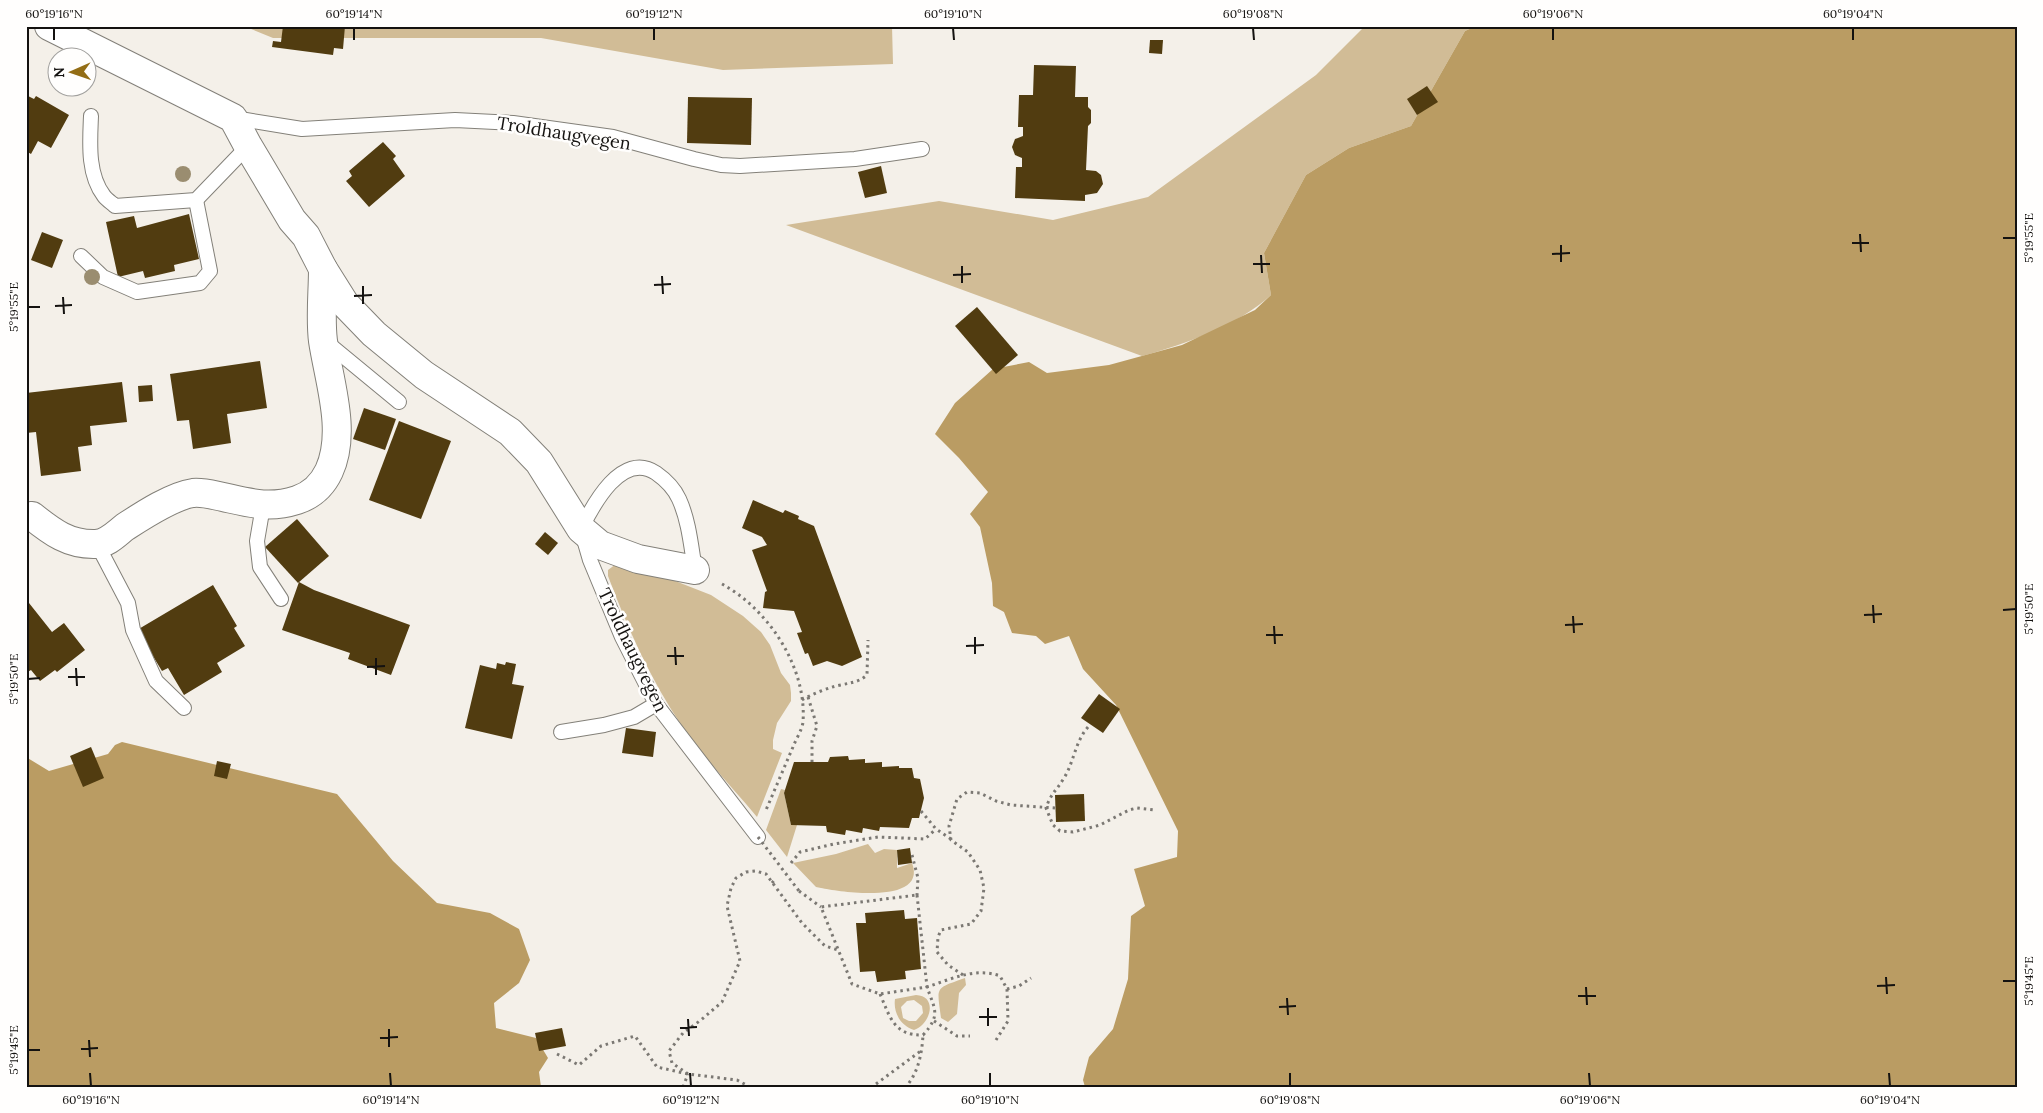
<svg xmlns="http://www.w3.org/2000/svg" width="2043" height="1113" font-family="Lora,serif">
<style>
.green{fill:#d1bc96;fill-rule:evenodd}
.water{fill:#ba9c63}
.building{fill:#513c10}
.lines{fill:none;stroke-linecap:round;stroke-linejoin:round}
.service-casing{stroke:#838079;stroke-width:16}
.minor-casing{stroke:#838079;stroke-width:30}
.path{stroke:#7b7873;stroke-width:3;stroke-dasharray:2.5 4;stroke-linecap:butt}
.service{stroke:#fff;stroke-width:14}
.minor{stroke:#fff;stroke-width:28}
.path-bridge{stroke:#7b7873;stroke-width:3;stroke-dasharray:2.5 4;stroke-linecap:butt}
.tree{fill:#9a8d70}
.ticks{fill:none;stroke:#141210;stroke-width:2}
.labels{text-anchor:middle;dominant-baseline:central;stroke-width:5;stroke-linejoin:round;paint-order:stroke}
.street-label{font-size:18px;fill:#141210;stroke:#fffefd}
.neatline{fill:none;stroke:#141210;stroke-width:2}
.ticks-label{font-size:12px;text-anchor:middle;fill:#141210}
</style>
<rect width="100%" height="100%" fill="#f4f0e9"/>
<g class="green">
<polygon points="244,26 892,26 893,64 723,70 541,38 273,38"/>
<path d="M1365,26H1476L1465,31L1411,126L1349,148L1306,175L1264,253L1271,295C1237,326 1186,344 1142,356L786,225L939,201L1053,220L1148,197L1316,75Z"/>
<path d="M616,564L642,568L711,595L743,616L761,632L770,645L781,673L790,685L791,693V701L777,723L773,740V749L782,753L757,817C733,788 702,756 682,726C650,679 628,629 608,576V570Z"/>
<polygon points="781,789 785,790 784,793 791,825 797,825 787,857 766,830"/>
<path d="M868,844L875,853L884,849L897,850V868L912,863C928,905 840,892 821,888L816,887L793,863L836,854Z"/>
<path d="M965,978L966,985L959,993L957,1014L948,1022L941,1018C937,986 934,989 965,978Z"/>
<path d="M916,995C938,996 931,1024 914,1030C901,1026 893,1013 895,999ZM914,1000L922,1006L923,1013L916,1021H909L903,1018L901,1007L907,1001Z"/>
</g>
<g class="water">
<polygon points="1476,26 2017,26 2017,1087 1085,1087 1083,1080 1089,1057 1113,1029 1128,979 1131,916 1145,906 1134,869 1177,857 1178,831 1116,705 1083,669 1069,636 1045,644 1036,636 1012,633 1004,612 993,606 992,583 980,527 970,514 988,492 959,458 935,434 955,403 993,369 1029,362 1047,373 1109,365 1182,345 1255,310 1271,295 1264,253 1306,175 1349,148 1411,126 1465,31"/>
<polygon points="122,742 337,794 393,861 437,903 490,913 519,929 530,960 519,983 494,1003 496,1028 536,1038 548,1058 539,1072 541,1087 26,1087 26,757 49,771 108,754 115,745"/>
</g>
<g class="building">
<polygon points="283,26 345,26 343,49 334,48 333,55 272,47 273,41 281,42"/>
<polygon points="1150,40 1163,40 1162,54 1149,53"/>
<polygon points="1034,65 1076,66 1075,97 1088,97 1088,107 1091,110 1091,123 1088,126 1086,170 1096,171 1101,175 1103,184 1097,193 1085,195 1085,201 1015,198 1016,167 1022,167 1022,158 1015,155 1012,147 1015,139 1023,136 1023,127 1018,127 1019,95 1033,95"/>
<polygon points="1427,86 1438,102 1417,115 1407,99"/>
<polygon points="26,95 34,99 36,96 69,115 51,148 38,141 31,154 26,151"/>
<polygon points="688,97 752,98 751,145 687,143"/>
<polygon points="383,142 396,156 393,159 405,176 369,207 346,181 352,176 349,171"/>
<polygon points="881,166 887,193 865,198 858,172"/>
<polygon points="189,214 199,259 174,265 175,271 145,278 143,271 118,277 106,222 134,216 137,228"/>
<polygon points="42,232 63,240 52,268 31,260"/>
<polygon points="977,307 1018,355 996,374 955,326"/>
<polygon points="260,361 267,408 227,414 231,443 193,449 189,420 177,421 170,374"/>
<polygon points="122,382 127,422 90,426 92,445 78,447 81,471 41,476 36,432 26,433 26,393"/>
<polygon points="152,385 153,401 139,402 138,386"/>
<polygon points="364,408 396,419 385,450 353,439"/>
<polygon points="399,421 451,441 421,519 369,500"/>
<polygon points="753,500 783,513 785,510 799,516 798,519 814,526 862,657 842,666 827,661 813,666 808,653 805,654 797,633 802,632 794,611 763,608 765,592 767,591 752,550 767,545 762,537 742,528"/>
<polygon points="297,519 329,556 298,583 265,547"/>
<polygon points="545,532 558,543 548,555 535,544"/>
<polygon points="299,582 314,590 410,625 391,675 348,659 350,653 282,630"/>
<polygon points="213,585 237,626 234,628 245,646 217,663 222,672 184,695 168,668 162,671 137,630"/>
<polygon points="29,603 52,632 64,623 85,650 57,672 55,670 40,681 31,670 26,673 26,605"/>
<polygon points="506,662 516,664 512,684 524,686 512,739 465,728 480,665 496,669 497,663 505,665"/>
<polygon points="1099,694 1120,709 1103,733 1081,718"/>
<polygon points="626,728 656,732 653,757 622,753"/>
<polygon points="91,747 104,778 83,787 70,756"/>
<polygon points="848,756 849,760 865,759 865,763 882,762 882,767 899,766 899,768 912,768 914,778 920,779 924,798 919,818 912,818 909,828 880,827 879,831 863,828 862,833 846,830 845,835 827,832 826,826 791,825 784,793 794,762 828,762 830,757"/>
<polygon points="217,761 231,764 227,779 214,776"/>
<polygon points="1084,794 1085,821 1056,822 1055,795"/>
<polygon points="910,848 912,863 898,865 897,850"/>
<polygon points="904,910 905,919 917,918 921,969 905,971 906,979 877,982 875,971 860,972 856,923 866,923 865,913"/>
<polygon points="562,1028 566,1046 539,1051 535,1033"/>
</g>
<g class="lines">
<defs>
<g id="service">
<path d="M91,116C90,141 87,174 104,196C107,200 112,203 115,206L196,200L248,146"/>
<polyline points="234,118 302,129 455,120 513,123 613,137 694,159 721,165 740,166 855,159 922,149"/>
<polyline points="81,256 103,277 137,292 200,283 210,271 196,200"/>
<polyline points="325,341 399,402"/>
<polyline points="263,506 257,541 260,567 281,599"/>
<polyline points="97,544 128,603 133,630 156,681 184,708"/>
<path d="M695,570C691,546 689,521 679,499C674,488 666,480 656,473C622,450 593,505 581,529L590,560L622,637L656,704L758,837"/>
<polyline points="561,732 604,725 634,717 656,704"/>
</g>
<g id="minor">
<polyline points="49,26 233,118 248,146 292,220 306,236 323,269 345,304 374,334 424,375 510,432 539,462 581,529 600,545 638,559 695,570"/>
<path d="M32,516C52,532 69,545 96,544C108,543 116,534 125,527C142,516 172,496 193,493C203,492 213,495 223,497C250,503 269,509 297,500C312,495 322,486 329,471C347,432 329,381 323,341C320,318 323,292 323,269"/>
</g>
</defs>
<use href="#service" class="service-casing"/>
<use href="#minor" class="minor-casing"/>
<g class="path">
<path d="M722,584C768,609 807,667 803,722C802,730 796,739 793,747C784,768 775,789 766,810"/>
<polyline points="808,697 817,726 812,741 812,762"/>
<path d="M802,700C812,694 825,689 836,686C848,683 858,683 867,675L868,640"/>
<path d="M1088,727C1075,742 1074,762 1064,778C1057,790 1051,793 1046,808L1053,825L1060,831L1073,832L1100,825L1129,810L1137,808L1154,810"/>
<polyline points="921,811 936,829 951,839"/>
<polyline points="912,855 918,878 917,895"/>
<polyline points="791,863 800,852 834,844 878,837 925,839 936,829"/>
<polyline points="772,883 776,878"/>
<polyline points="799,891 821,907"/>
<polygon points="917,895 927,987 880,994 852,984 821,907"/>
<polyline points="963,975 948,965 937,952 938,937 941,930 971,924 981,911 984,888 980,870 968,852 951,840 949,826 957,799 967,792 980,793 996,801 1011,805 1055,808"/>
<polyline points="1007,989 1019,986 1031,978"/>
<path d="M880,994C890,1017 894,1036 923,1035C941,1015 935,1010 927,987C951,979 976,967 1000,976L1007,989L1008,1021L996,1040"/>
<polyline points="934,1021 957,1036 970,1036"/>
<polyline points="557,1054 579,1065 601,1046 635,1036 657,1067 688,1074 737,1080 750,1087"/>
<polyline points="688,1074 672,1063 669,1051 683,1033 701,1020 722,1002 740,961 727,906 731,888 736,878 746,872 756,871 766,874 802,923 825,946 838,950"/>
<path d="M909,1083C919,1069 922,1052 923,1035"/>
<polyline points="876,1084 922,1050"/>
<polyline points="683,1087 688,1074"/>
</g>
<use href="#service" class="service"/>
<use href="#minor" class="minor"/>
<polyline class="path-bridge" points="758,837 799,891"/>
</g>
<g class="tree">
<circle cx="183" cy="174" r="8"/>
<circle cx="92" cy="277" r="8"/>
</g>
<path class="ticks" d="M54,28V40M354,28V40M654,28V40M953,28L954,40M1253,28L1254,40M1553,28V40M1853,28V40M1860,234L1861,252M2003,238H2016M1852,243H1869M1561,245V262M1552,254L1570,253M1261,255L1262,273M1253,264H1270M962,266V283M953,275L971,274M662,276L663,294M654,285L671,284M363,286V304M354,296L372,295M63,297L64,314M55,306L72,305M28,307H40M1873,605L1874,623M2003,610L2016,609M1864,615L1882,614M1573,616L1574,633M1565,625L1583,624M1274,626L1275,644M1266,635H1283M975,637V654M966,646L984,645M675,647L676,665M667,656H684M376,658V675M367,667L385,666M76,668L77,686M68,677H85M28,679L40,678M1886,977L1887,994M2003,981H2016M1877,986L1895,985M1586,987L1587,1005M1578,996H1596M1287,998L1288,1015M1279,1007L1296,1006M988,1008V1026M979,1017H997M688,1019L689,1036M680,1028L697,1027M389,1029V1047M380,1038L398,1037M89,1040L90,1057M81,1049L98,1048M28,1050H40M90,1073L91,1086M390,1073L391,1086M690,1073L691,1086M990,1073V1086M1290,1073V1086M1589,1073L1590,1086M1889,1073L1890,1086"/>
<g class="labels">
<g class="street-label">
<text transform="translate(564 133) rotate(9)">Troldhaugvegen</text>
<text transform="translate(633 650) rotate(64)">Troldhaugvegen</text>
</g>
</g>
<rect width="2043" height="1113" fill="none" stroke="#fffefd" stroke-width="55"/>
<g transform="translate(72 72) rotate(268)"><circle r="24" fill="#fffefd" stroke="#a1a09e"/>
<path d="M0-4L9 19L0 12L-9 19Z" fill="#936d15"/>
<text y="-8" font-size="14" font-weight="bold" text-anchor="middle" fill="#141210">N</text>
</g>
<rect x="28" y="28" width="1988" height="1058" class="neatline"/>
<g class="ticks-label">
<text x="54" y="18">60°19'16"N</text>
<text x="354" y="18">60°19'14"N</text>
<text x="654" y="18">60°19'12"N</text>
<text x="953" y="18">60°19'10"N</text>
<text x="1253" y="18">60°19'08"N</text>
<text x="1553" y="18">60°19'06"N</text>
<text x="1853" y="18">60°19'04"N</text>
<text transform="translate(2029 238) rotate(-90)" y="4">5°19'55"E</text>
<text transform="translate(14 307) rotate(-90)" y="4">5°19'55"E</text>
<text transform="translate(2029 609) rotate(-90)" y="4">5°19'50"E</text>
<text transform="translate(14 679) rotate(-90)" y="4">5°19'50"E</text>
<text transform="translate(2029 981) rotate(-90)" y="4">5°19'45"E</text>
<text transform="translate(14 1050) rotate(-90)" y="4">5°19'45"E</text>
<text x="91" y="1104">60°19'16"N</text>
<text x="391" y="1104">60°19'14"N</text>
<text x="691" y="1104">60°19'12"N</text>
<text x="990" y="1104">60°19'10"N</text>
<text x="1290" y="1104">60°19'08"N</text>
<text x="1590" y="1104">60°19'06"N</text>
<text x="1890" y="1104">60°19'04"N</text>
</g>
</svg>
